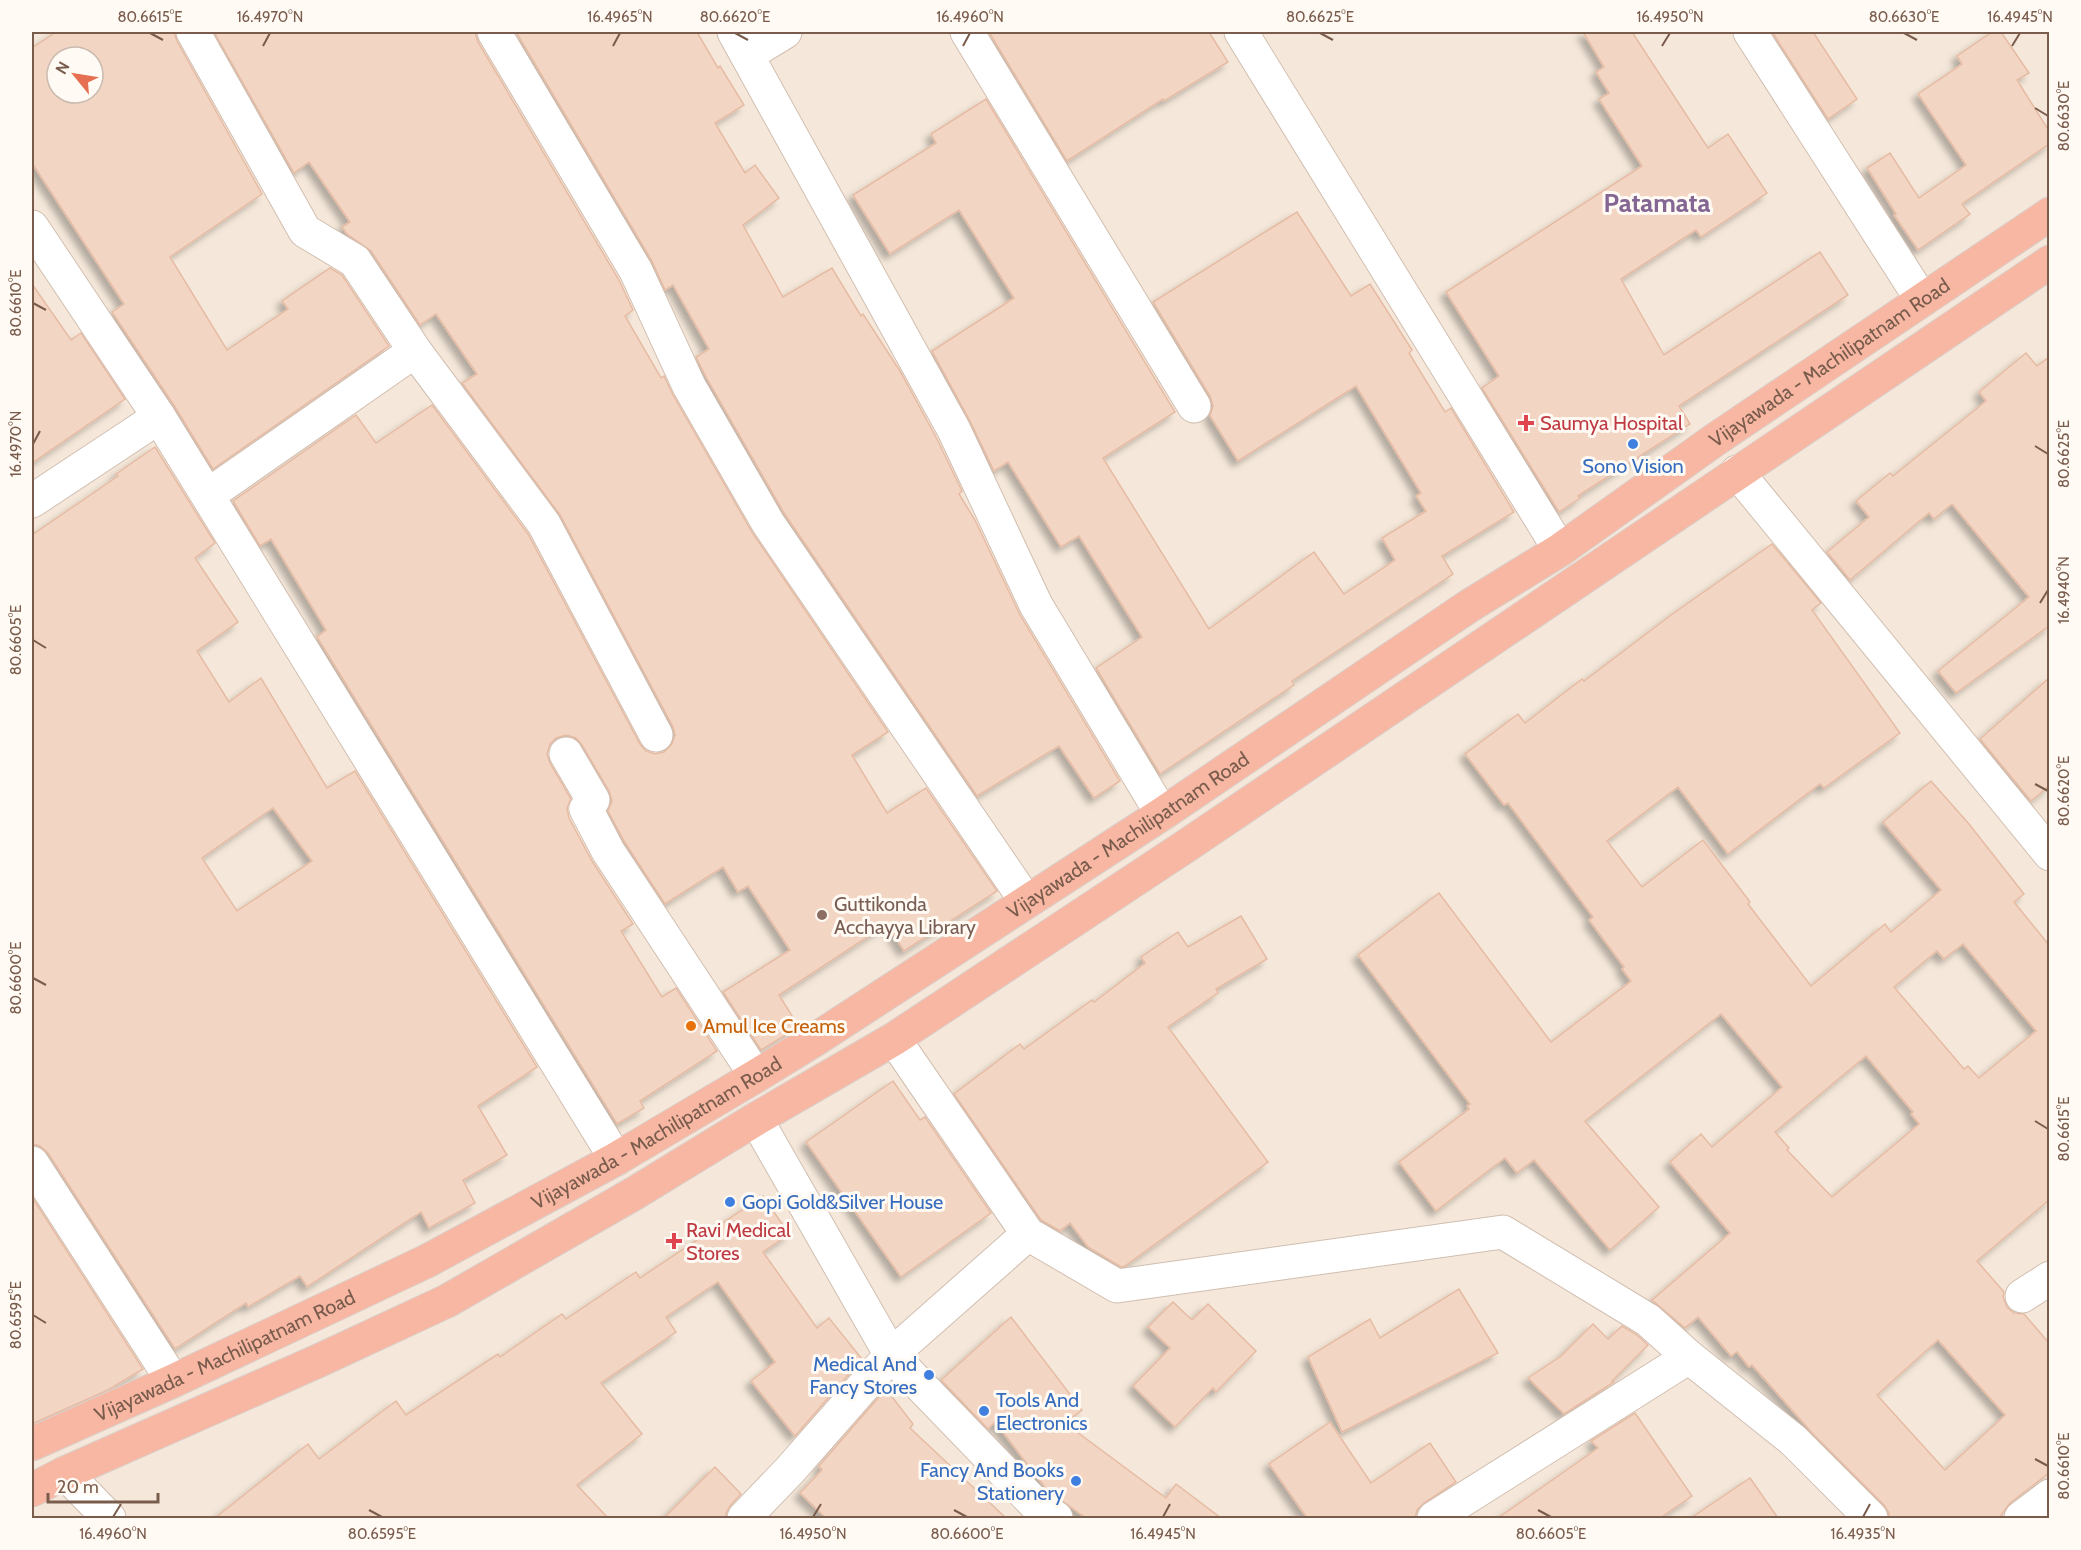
<svg xmlns="http://www.w3.org/2000/svg" width="2081" height="1550" font-family="Cabin,sans-serif">
<style>
.residential{fill:#f5e8da;fill-rule:evenodd}
.building{fill:#f3d5c3;stroke:#e6bba3;stroke-width:1.5;fill-rule:evenodd;filter:url(#shadow)}
.lines{fill:none;stroke-linecap:round;stroke-linejoin:round}
.minor-casing{stroke:#d1beb0;stroke-width:35}
.highway-casing{stroke:#dad1cd;stroke-width:35}
.minor{stroke:#fff;stroke-width:33}
.highway{stroke:#f7b7a3;stroke-width:33}
.ticks{fill:none;stroke:#7a5c4d;stroke-width:2}
.health-dot{fill:#e0444e;stroke:#fffaf3;stroke-width:2}
.shop-dot{fill:#3f7fe0;stroke:#fffaf3;stroke-width:2}
.education-dot{fill:#8d6e63;stroke:#fffaf3;stroke-width:2}
.food-dot{fill:#e8710a;stroke:#fffaf3;stroke-width:2}
.labels{text-anchor:middle;dominant-baseline:central;stroke-width:6;stroke-linejoin:round;paint-order:stroke}
.street-label{font-size:20px;fill:#7a5c4d;stroke:#fffaf3}
.health-label{font-size:20px;fill:#be3a42;stroke:#fffaf3;text-anchor:start}
.shop-label{font-size:20px;fill:#366cbe;stroke:#fffaf3;text-anchor:start}
.education-label{font-size:20px;fill:#785e54;stroke:#fffaf3;text-anchor:start}
.food-label{font-size:20px;fill:#c56008;stroke:#fffaf3;text-anchor:start}
.district-label{font-size:26px;font-weight:bold;fill:#846695;stroke:#fffaf3}
.neatline{fill:none;stroke:#7a5c4d;stroke-width:2}
.ticks-label{font-size:15px;text-anchor:middle;fill:#7a5c4d}
</style>
<defs>
<filter id="shadow"><feDropShadow dx="-5.5" dy="5.5" stdDeviation="3" flood-color="#0004"/></filter>
</defs>
<rect width="100%" height="100%" fill="#fdf6ec"/>
<path class="residential" d="M32,32H2049V1518H32ZM57,57H93V93H57Z"/>
<g class="building">
<path d="M56,32H174L177,41L262,194L170,257L227,350L288,309L282,301L330,268L342,275L389,346L213,469L175,407L112,312L124,304L32,163V48ZM57,57H93V93H57Z"/>
<polygon points="214,32 475,32 478,42 619,280 633,310 625,316 661,378 664,376 673,395 752,532 888,732 852,755 887,813 926,788 997,891 904,951 887,924 779,995 799,1027 761,1050 723,992 790,950 748,886 738,892 723,867 665,904 624,841 608,811 612,801 609,791 582,745 576,738 566,735 556,738 550,744 547,754 550,763 571,799 567,808 569,818 592,861 633,924 621,931 662,997 676,988 717,1051 640,1101 644,1108 617,1124 317,637 326,630 271,539 260,546 233,501 356,415 376,443 432,405 528,534 640,744 646,751 655,754 664,752 672,744 675,735 673,727 560,515 462,383 477,374 436,314 420,325 371,251 347,234 342,227 350,222 309,162 294,173"/>
<polygon points="516,32 697,32 718,68 720,66 744,105 715,123 745,173 755,165 779,198 743,225 783,297 832,268 861,316 863,314 900,371 937,439 962,491 959,494 975,520 1020,615 1120,781 1094,798 1059,746 977,796 784,513 706,377 696,357 709,349 673,285 665,290 652,261"/>
<polygon points="989,32 1209,32 1228,62 1164,101 1163,99 1067,161"/>
<polygon points="1583,32 1632,32 1708,148 1728,134 1767,193 1701,237 1696,230 1621,279 1664,355 1820,252 1848,295 1679,406 1690,424 1578,496 1580,498 1559,512 1482,388 1499,376 1446,292 1642,166 1599,99 1609,93 1596,72 1604,67"/>
<polygon points="1772,32 1813,32 1857,99 1828,119"/>
<polygon points="1992,32 2001,32 2029,73 2017,80 2049,131 2049,144 1962,204 1970,214 1918,250 1894,215 1896,214 1867,168 1890,153 1919,198 1966,165 1918,94 1962,64 1957,56"/>
<polygon points="986,99 1175,412 1103,458 1209,629 1314,552 1344,594 1395,560 1382,538 1426,511 1416,496 1421,493 1356,386 1238,461 1210,416 1213,406 1210,396 1153,302 1297,212 1351,296 1370,284 1412,350 1409,353 1445,412 1451,408 1514,512 1442,556 1453,574 1292,681 1294,685 1160,774 1096,668 1142,637 1079,536 1061,547 1008,462 994,471 970,421 932,351 1014,298 959,210 890,254 853,195 936,143 931,134"/>
<polygon points="32,284 71,340 81,333 125,399 32,463"/>
<polygon points="2026,353 2037,366 2049,357 2049,626 1956,693 1938,671 2029,597 1952,504 1934,519 1929,513 1850,580 1827,552 1869,517 1856,501 1890,473 1893,476 1986,401 1979,392"/>
<path d="M155,447L215,543L195,558L238,622L197,651L229,702L261,678L327,788L355,771L537,1067L478,1106L507,1155L463,1180L475,1203L429,1228L421,1212L307,1287L300,1276L248,1307L246,1303L175,1349L48,1153L40,1146L32,1144V535L118,476L116,474ZM273,808L312,861L237,911L202,858Z"/>
<path d="M1772,544L1821,603L1812,610L1900,733L1824,788L1820,784L1728,854L1678,787L1607,841L1642,887L1703,840L1750,902L1748,904L1811,986L1885,924L1891,932L1941,890L1883,822L1931,781L1969,824L2024,894L2014,902L2049,945V1200L1977,1261L2004,1292L2003,1297L2007,1307L2014,1313L2024,1314L2049,1343V1473L2010,1503L1999,1518H1889V1513L1884,1505L1814,1435L1752,1365L1749,1367L1737,1352L1731,1356L1698,1317L1685,1328L1652,1300L1730,1233L1670,1162L1701,1134L1712,1147L1782,1087L1721,1014L1585,1121L1659,1207L1610,1250L1534,1160L1517,1173L1505,1158L1436,1211L1399,1162L1469,1109L1467,1106L1470,1104L1358,955L1439,893L1551,1042L1631,981L1622,969L1624,967L1589,920L1593,917L1508,803L1504,805L1465,754L1518,714L1525,723L1582,679L1584,681L1671,615ZM1963,944L2036,1031L1979,1078L1968,1066L1964,1069L1894,987L1937,951L1944,959ZM1866,1056L1913,1112L1911,1114L1919,1124L1832,1197L1787,1150L1789,1148L1775,1132ZM1938,1340L2005,1415L1945,1470L1877,1395Z"/>
<polygon points="2049,678 2049,786 2031,801 1980,739"/>
<polygon points="1241,916 1267,959 1216,989 1218,993 1168,1027 1268,1162 1125,1266 1121,1267 1088,1247 1070,1223 1060,1231 1041,1220 954,1094 1020,1044 1024,1049 1092,1000 1094,1002 1145,963 1141,957 1178,932 1188,947"/>
<polygon points="893,1081 920,1120 925,1117 991,1213 901,1277 806,1142"/>
<polygon points="763,1196 789,1234 763,1252 817,1328 829,1318 862,1359 795,1436 751,1381 775,1362 718,1282 666,1317 676,1332 601,1383 642,1434 577,1485 608,1518 215,1518 308,1444 319,1459 396,1401 406,1415 498,1354 500,1357 562,1314 566,1319 636,1272 640,1278"/>
<polygon points="32,1197 143,1369 108,1390 32,1424"/>
<polygon points="1459,1289 1498,1353 1342,1432 1308,1357 1370,1319 1380,1338"/>
<polygon points="1173,1302 1192,1320 1208,1304 1256,1351 1216,1392 1213,1388 1175,1427 1133,1386 1170,1348 1148,1327"/>
<polygon points="1011,1317 1082,1410 1065,1423 1166,1498 1176,1484 1221,1518 1086,1518 1047,1490 995,1422 988,1429 941,1380"/>
<polygon points="1593,1324 1608,1339 1622,1326 1637,1335 1648,1345 1612,1381 1614,1382 1564,1414 1528,1378 1561,1356"/>
<polygon points="886,1389 913,1424 910,1428 1006,1518 826,1518 800,1493 822,1470 819,1466"/>
<polygon points="1635,1413 1692,1496 1660,1518 1498,1518 1598,1448 1591,1441"/>
<polygon points="1330,1422 1371,1483 1430,1443 1456,1482 1424,1503 1417,1510 1415,1518 1307,1518 1269,1464"/>
<polygon points="715,1467 741,1494 730,1506 726,1513 726,1518 664,1518"/>
<polygon points="1750,1478 1778,1518 1691,1518"/>
</g>
<g class="lines">
<defs>
<g id="minor">
<polyline points="193,32 305,231 355,261 415,351 544,524 656,735"/>
<polyline points="494,32 636,271 689,386 768,523 1026,901"/>
<polyline points="734,32 954,430 1036,605 1162,814"/>
<polyline points="967,32 1194,406"/>
<polyline points="1241,32 1560,550"/>
<polyline points="1750,32 1922,300"/>
<polyline points="747,55 785,32"/>
<polyline points="32,227 159,417 616,1159"/>
<polyline points="1737,472 2050,854"/>
<polyline points="208,495 415,351"/>
<polyline points="32,501 159,417"/>
<polyline points="566,754 593,800 586,809 608,851 756,1076"/>
<polyline points="894,1039 1028,1234 1117,1286 1503,1232 1648,1320 1689,1357 1793,1440 1871,1518"/>
<polyline points="756,1119 891,1355 1035,1504 1056,1518"/>
<polyline points="32,1163 173,1381"/>
<polyline points="2022,1296 2050,1278"/>
<polyline points="65,1473 109,1518"/>
<polyline points="744,1518 790,1470 891,1355 1028,1234"/>
<polyline points="1434,1518 1689,1357"/>
<polyline points="2021,1518 2050,1496"/>
</g>
<g id="highway">
<path id="s1" d="M32,1444L173,1381L427,1261L616,1159L756,1076L816,1039L1162,814L1469,606L1560,550L1716,439L2050,214"/>
<polyline points="32,1490 65,1473 318,1361 447,1301 635,1193 756,1119 894,1039 1186,846 2050,262"/>
</g>
</defs>
<use href="#minor" class="minor-casing"/>
<use href="#highway" class="highway-casing"/>
<use href="#minor" class="minor"/>
<use href="#highway" class="highway"/>
</g>
<path class="ticks" d="M150,33L163,40M735,33L748,40M1320,33L1333,40M1904,33L1917,40M263,46L270,33M613,46L620,33M963,46L970,33M1662,46L1670,33M2012,46L2020,33M2035,108L2048,116M33,303L46,310M33,444L40,431M2035,446L2048,454M2040,603L2048,590M33,640L46,648M2035,784L2048,791M33,978L46,985M2035,1121L2048,1129M33,1315L46,1323M2035,1459L2048,1466M369,1510L382,1517M954,1510L967,1517M1538,1510L1551,1517M113,1517L121,1504M813,1517L821,1504M1163,1517L1170,1504M1863,1517L1870,1504"/>
<g class="health-dot">
<path d="M1523 414h6v6h6v6h-6v6h-6v-6h-6v-6h6z"/>
<path d="M671 1232h6v6h6v6h-6v6h-6v-6h-6v-6h6z"/>
</g>
<g class="shop-dot">
<circle cx="1633" cy="444" r="6"/>
<circle cx="730" cy="1202" r="6"/>
<circle cx="929" cy="1375" r="6"/>
<circle cx="984" cy="1411" r="6"/>
<circle cx="1076" cy="1481" r="6"/>
</g>
<circle class="education-dot" cx="822" cy="915" r="6"/>
<circle class="food-dot" cx="691" cy="1026" r="6"/>
<g class="labels">
<g class="street-label">
<text stroke="none"><textPath href="#s1" startOffset="2102">Vijayawada - Machilipatnam Road</textPath></text>
<text stroke="none"><textPath href="#s1" startOffset="1256">Vijayawada - Machilipatnam Road</textPath></text>
<text stroke="none"><textPath href="#s1" startOffset="698">Vijayawada - Machilipatnam Road</textPath></text>
<text stroke="none"><textPath href="#s1" startOffset="212">Vijayawada - Machilipatnam Road</textPath></text>
</g>
<g class="health-label">
<text x="1540" y="423">Saumya Hospital</text>
<text x="686" y="1230">Ravi Medical<tspan x="686" dy="23">Stores</tspan></text>
</g>
<g class="shop-label">
<text x="1633" y="466" text-anchor="middle">Sono Vision</text>
<text x="742" y="1202">Gopi Gold&amp;Silver House</text>
<text x="917" y="1364" text-anchor="end">Medical And<tspan x="917" dy="23">Fancy Stores</tspan></text>
<text x="996" y="1400">Tools And<tspan x="996" dy="23">Electronics</tspan></text>
<text x="1064" y="1470" text-anchor="end">Fancy And Books<tspan x="1064" dy="23">Stationery</tspan></text>
</g>
<g class="education-label">
<text x="834" y="904">Guttikonda<tspan x="834" dy="23">Acchayya Library</tspan></text>
</g>
<g class="food-label">
<text x="703" y="1026">Amul Ice Creams</text>
</g>
<g class="district-label">
<text x="1657" y="203">Patamata</text>
</g>
</g>
<rect width="2081" height="1550" fill="none" stroke="#fffaf3" stroke-width="66"/>
<g transform="translate(75 75) rotate(300)"><circle r="28" fill="#fffaf3" stroke="#cabbb1" stroke-width="1.5"/>
<path d="M0-4.5L10 22L0 15L-10 22Z" fill="#e76f51"/>
<text y="-9" font-size="16" font-weight="bold" text-anchor="middle" fill="#7a5c4d">N</text>
</g>
<path d="M48 1493v9h110v-9" fill="none" stroke="#7a5c4d" stroke-width="3"/>
<text x="57" y="1493" font-size="18" fill="#7a5c4d" stroke="#fffaf3" stroke-width="4.5" paint-order="stroke">20 m</text>
<rect x="33" y="33" width="2015" height="1484" class="neatline"/>
<g class="ticks-label">
<text x="150" y="22">80.6615°E</text>
<text x="270" y="22">16.4970°N</text>
<text x="620" y="22">16.4965°N</text>
<text x="735" y="22">80.6620°E</text>
<text x="970" y="22">16.4960°N</text>
<text x="1320" y="22">80.6625°E</text>
<text x="1670" y="22">16.4950°N</text>
<text x="1904" y="22">80.6630°E</text>
<text x="2020" y="22">16.4945°N</text>
<text transform="translate(2064 116) rotate(-90)" y="5">80.6630°E</text>
<text transform="translate(16 303) rotate(-90)" y="5">80.6610°E</text>
<text transform="translate(16 444) rotate(-90)" y="5">16.4970°N</text>
<text transform="translate(2064 454) rotate(-90)" y="5">80.6625°E</text>
<text transform="translate(2064 590) rotate(-90)" y="5">16.4940°N</text>
<text transform="translate(16 640) rotate(-90)" y="5">80.6605°E</text>
<text transform="translate(2064 791) rotate(-90)" y="5">80.6620°E</text>
<text transform="translate(16 978) rotate(-90)" y="5">80.6600°E</text>
<text transform="translate(2064 1129) rotate(-90)" y="5">80.6615°E</text>
<text transform="translate(16 1315) rotate(-90)" y="5">80.6595°E</text>
<text transform="translate(2064 1466) rotate(-90)" y="5">80.6610°E</text>
<text x="113" y="1539">16.4960°N</text>
<text x="382" y="1539">80.6595°E</text>
<text x="813" y="1539">16.4950°N</text>
<text x="967" y="1539">80.6600°E</text>
<text x="1163" y="1539">16.4945°N</text>
<text x="1551" y="1539">80.6605°E</text>
<text x="1863" y="1539">16.4935°N</text>
</g>
</svg>
